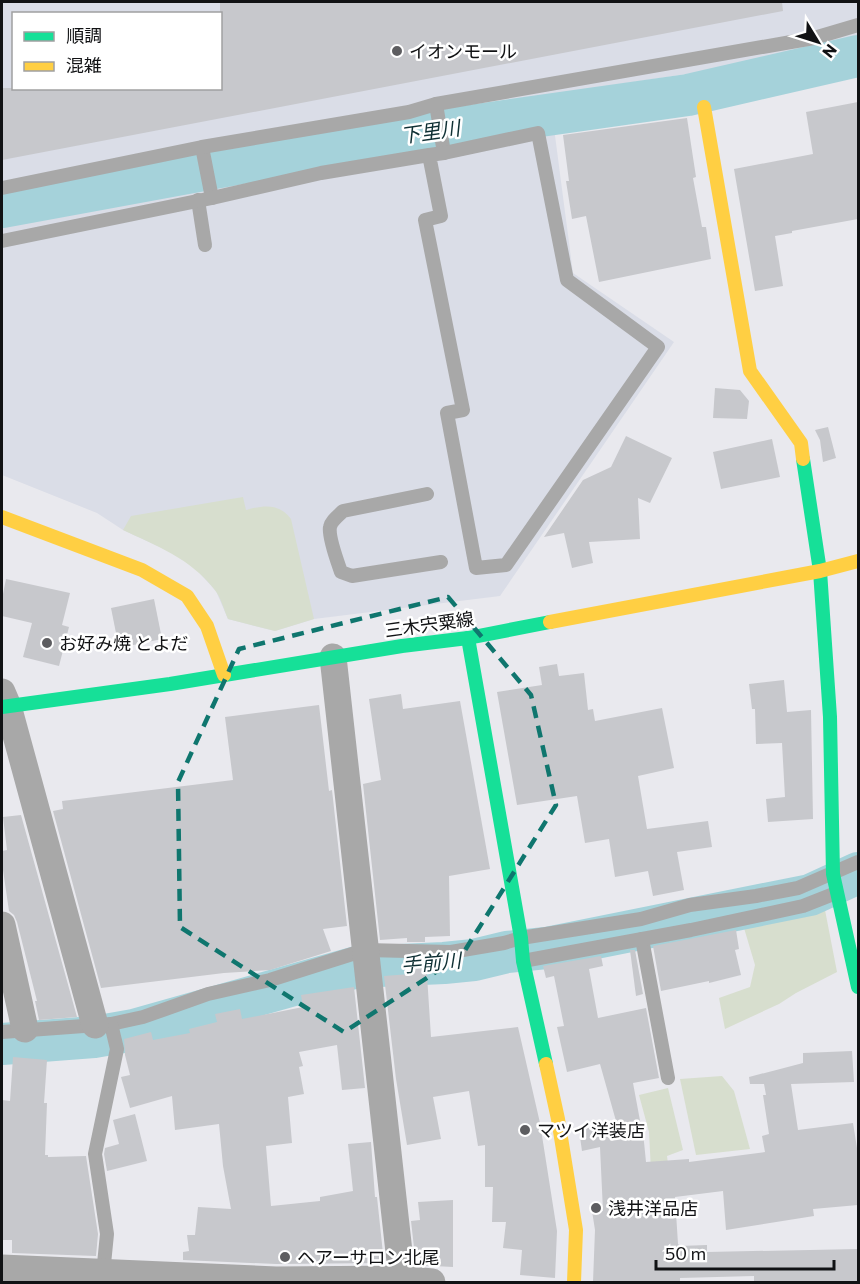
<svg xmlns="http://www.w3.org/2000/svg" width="860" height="1284" font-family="Commissioner,'Noto Sans JP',sans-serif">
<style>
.built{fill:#dadde7;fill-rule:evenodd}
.green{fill:#d7dece}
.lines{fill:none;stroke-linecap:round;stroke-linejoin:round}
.river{stroke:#a5d2da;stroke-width:42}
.building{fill:#c7c8cc}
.lane{stroke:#a8a8a8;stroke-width:14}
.street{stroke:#a8a8a8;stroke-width:27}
.fast{stroke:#16e098;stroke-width:14}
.slow{stroke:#ffcf43;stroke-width:14}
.marked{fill:none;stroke:#0f766e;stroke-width:4.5;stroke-dasharray:12 8;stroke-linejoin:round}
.poi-dot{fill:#5d5d60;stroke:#fff;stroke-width:2}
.labels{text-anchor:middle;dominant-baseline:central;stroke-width:5;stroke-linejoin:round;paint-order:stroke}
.poi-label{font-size:18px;fill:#111214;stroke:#fff;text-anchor:start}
.street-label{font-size:18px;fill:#111214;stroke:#fff}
.water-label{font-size:20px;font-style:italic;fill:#0f3034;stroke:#fff}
</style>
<rect width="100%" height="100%" fill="#e9e9ee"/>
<path class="built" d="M2,2H858V36L746,65L541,96L453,105L462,139L554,128L573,273L674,342L500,596L314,619L275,631L228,619L216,591L194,567L173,553L123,530L97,513L2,475ZM14,14H220V88H14Z"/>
<g class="green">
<path d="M243,497L246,510C264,505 279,503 291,519L314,619L275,631L228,619C224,610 221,597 214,589C191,559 157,546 123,530L131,516Z"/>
<polygon points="825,910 837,972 796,993 779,1004 725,1029 719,998 750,987 755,965 744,928"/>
<polygon points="722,1076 734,1091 750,1149 696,1155 680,1079"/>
<polygon points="668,1088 683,1150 667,1156 670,1179 651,1171 649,1132 639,1095"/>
</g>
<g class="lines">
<g class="river">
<polyline points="2,207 350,143 688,95 858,56"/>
<polyline points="2,1044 94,1037 134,1030 357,967 444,963 474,960 507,952 546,948 810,895 858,873"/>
</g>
</g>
<g class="building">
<polygon points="220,2 782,2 783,11 2,160 2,88 220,88"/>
<polygon points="858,102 858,219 792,231 792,233 775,236 783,286 755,291 734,169 813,154 806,112"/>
<polygon points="687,118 696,177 693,178 702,227 706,227 711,259 599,282 586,216 572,219 566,181 569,181 563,135"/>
<polygon points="715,388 740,390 749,401 747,419 713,418"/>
<polygon points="828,427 836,458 823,462 820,440 815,430"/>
<polygon points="626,436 672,458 650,503 638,498 640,539 589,542 593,563 572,568 564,533 544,537 583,480 611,467"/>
<polygon points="772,439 780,477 721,489 713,452"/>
<polygon points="6,579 70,593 62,625 69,627 59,666 23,657 32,623 2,616 2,599"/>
<polygon points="154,599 162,639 119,648 111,608"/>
<polygon points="557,664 559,676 584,673 588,710 593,709 595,721 662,708 674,768 638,776 647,829 708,821 712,847 677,852 684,890 653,896 648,871 615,877 609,839 585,843 577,796 517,805 497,692 542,685 539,667"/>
<polygon points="784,680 787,712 811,710 813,819 768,822 766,799 785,797 782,743 756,744 755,709 752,709 749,684"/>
<polygon points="401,694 403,709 460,701 490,869 449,876 450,936 425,937 425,942 407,942 407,938 380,940 363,784 381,780 369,699"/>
<polygon points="319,705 329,791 332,790 347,926 323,929 331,951 270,970 224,973 101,988 53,811 63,809 62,801 233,780 225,717"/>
<polygon points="21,815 77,1017 39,1020 35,1001 37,1001 17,922 14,915 9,911 2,863 2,851 7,850 3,817"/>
<polygon points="736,930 739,949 735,950 741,975 709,983 709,981 661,991 653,946"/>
<polygon points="630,950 635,950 643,994 636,996"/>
<polygon points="601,956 603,966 589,969 598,1018 646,1008 659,1078 633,1083 644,1142 646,1162 689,1159 689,1162 765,1152 762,1136 769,1134 763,1095 766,1095 764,1084 750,1084 749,1077 803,1063 803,1053 852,1051 854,1082 791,1084 798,1130 853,1123 857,1148 858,1205 813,1209 814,1216 726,1230 723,1191 675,1197 678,1244 680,1246 707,1245 707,1252 858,1249 858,1282 754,1282 754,1276 680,1278 680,1282 593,1282 595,1230 592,1211 603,1211 600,1147 582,1151 579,1130 616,1121 600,1064 567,1072 557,1027 564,1026 554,976 546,978 543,966"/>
<polygon points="408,960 426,960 431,1037 518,1027 540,1123 557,1231 555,1278 520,1275 522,1250 503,1248 506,1222 492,1222 493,1187 485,1187 485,1145 478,1146 469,1091 433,1097 441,1139 407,1145 396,1079 384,976 410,974"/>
<polygon points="354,987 365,1088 342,1090 337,1045 299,1052 303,1066 299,1067 304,1094 288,1097 292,1143 266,1146 271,1206 320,1201 320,1197 353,1191 348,1144 371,1142 375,1197 377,1197 384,1263 276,1264 183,1260 183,1252 189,1251 187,1235 195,1235 198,1207 231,1209 223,1166 219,1124 175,1130 172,1096 130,1108 121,1077 130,1075 125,1055 124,1039 151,1032 153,1040 190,1033 189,1029 217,1022 215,1014 240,1009 242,1019 303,1007 301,995"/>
<polygon points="13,1057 47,1060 44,1103 47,1103 45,1155 48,1155 48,1157 86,1156 98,1234 96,1256 12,1253 12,1240 2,1240 2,1100 10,1101"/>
<polygon points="135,1114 147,1161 107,1171 104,1154 105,1148 119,1144 113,1120"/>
<polygon points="453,1200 453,1267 416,1265 411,1221 420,1220 418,1202"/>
</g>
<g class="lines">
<g class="lane">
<polyline points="436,104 444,153"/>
<polyline points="202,147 212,198"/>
<polyline points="2,188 202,147 409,112 436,104 814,38 858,25"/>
<polyline points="198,200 205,245"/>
<polyline points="2,241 212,198 321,173 429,155 444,153 538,133 567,280 658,347 506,565 476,568 447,413 463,410 425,220 441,216 429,155"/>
<path d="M427,494L343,511C338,516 331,521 330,527C328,537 338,563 341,572L352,576L441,562"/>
<polyline points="642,939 668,1078"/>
<polyline points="523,961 691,930 803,906 836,893"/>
<polyline points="2,1032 111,1024 143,1017 208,994 270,980 365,950 451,952 504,943 521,938 641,919 690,905 756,896 798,888 858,862"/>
<polyline points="103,1274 107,1234 95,1154 117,1049 111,1024"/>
</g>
<g class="street">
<polyline points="333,657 402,1279"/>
<polyline points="2,692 8,706 95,1025"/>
<polyline points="2,925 25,1029"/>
<polyline points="2,1268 276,1280 402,1279 432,1282"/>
</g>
<g class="fast">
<polyline points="803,459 820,571 830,717 833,874 858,987"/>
<polyline points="468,638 521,938 523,961 546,1064"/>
<polyline points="2,707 170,684 402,646 468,638 550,622"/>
</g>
<g class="slow">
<polyline points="704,107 750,371 801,443 803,459"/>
<polyline points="2,517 142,570 187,596 207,626 224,675"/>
<polyline points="550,622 820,571 858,561"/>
<polyline points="546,1064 558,1119 576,1230 574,1282"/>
</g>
</g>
<path class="marked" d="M448,597L531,695L556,805L462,955L344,1032L180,927L178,782L239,649Z"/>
<g class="poi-dot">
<circle cx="397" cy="51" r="6"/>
<circle cx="47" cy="643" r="6"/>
<circle cx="525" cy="1130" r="6"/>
<circle cx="596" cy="1208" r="6"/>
<circle cx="285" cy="1257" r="6"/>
</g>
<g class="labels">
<g class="poi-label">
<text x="409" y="51">イオンモール</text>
<text x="59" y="643">お好み焼 とよだ</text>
<text x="537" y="1130">マツイ洋装店</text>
<text x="608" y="1208">浅井洋品店</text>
<text x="297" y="1257">ヘアーサロン北尾</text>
</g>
<g class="street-label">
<text transform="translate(429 624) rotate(-8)">三木宍粟線</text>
</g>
<g class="water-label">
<text transform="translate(430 131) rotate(-8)">下里川</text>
<text transform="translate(431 962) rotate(-5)">手前川</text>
</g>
</g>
<rect width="860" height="1284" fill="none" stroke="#111214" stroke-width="6"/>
<rect x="12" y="12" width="210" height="78" fill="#ffffff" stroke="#a0a0a1" stroke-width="1.5"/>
<rect x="24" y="32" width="30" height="9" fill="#16e098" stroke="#a0a0a1" stroke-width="1.5"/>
<text x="66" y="42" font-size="18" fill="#111214">順調</text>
<rect x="24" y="62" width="30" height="9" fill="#ffcf43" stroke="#a0a0a1" stroke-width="1.5"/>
<text x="66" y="72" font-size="18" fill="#111214">混雑</text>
<g transform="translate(818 42) rotate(128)" stroke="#ffffff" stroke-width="4.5" paint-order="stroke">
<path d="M0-4.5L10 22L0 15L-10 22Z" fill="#111214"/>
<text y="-9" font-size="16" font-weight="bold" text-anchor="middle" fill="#111214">N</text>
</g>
<path d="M656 1260v9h178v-9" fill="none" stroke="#111214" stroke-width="3"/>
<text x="665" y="1260" font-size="18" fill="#111214" stroke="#ffffff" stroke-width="4.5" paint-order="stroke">50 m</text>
</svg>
